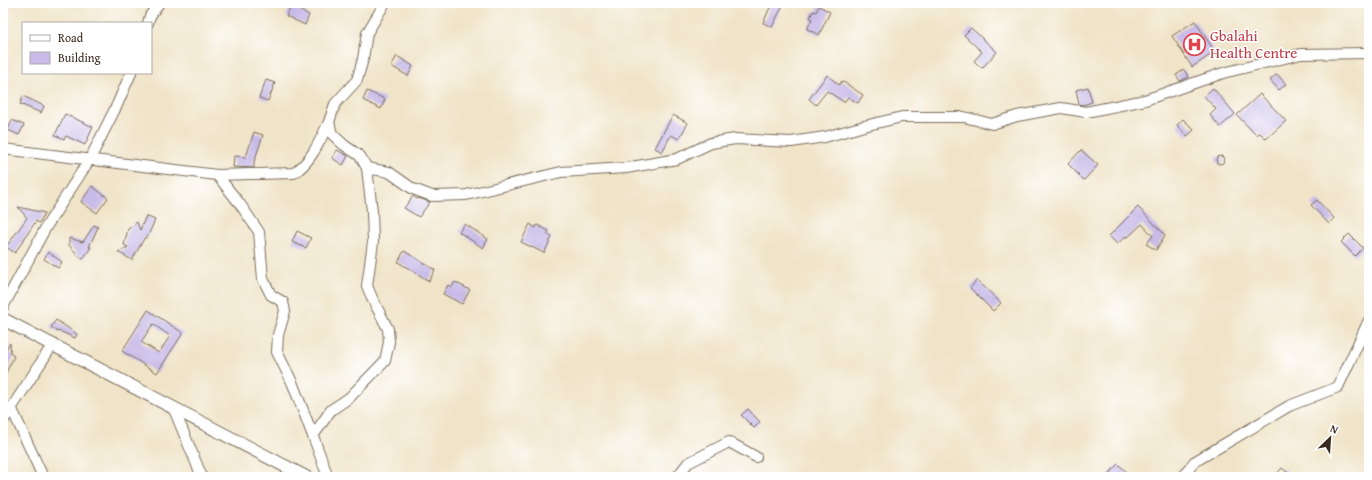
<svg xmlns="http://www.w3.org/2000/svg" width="1372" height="480" font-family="'Gentium Book Plus',serif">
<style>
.building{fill:#c8bbe8;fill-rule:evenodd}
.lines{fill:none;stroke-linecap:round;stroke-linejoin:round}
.minor-casing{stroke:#7a6b5a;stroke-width:12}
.tertiary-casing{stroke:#7a6b5a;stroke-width:14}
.minor{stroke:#fff;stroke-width:10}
.tertiary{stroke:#fff;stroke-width:12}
.labels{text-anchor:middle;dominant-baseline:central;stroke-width:3;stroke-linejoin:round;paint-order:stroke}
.health-label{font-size:15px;fill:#be3a42;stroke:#fff;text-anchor:start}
</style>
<rect width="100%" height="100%" fill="#fff"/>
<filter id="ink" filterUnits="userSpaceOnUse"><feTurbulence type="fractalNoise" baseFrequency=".025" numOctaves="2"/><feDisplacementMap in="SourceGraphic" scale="8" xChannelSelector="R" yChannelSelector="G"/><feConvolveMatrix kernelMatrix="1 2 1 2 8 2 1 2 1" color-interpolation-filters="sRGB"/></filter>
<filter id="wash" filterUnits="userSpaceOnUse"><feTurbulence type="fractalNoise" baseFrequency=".012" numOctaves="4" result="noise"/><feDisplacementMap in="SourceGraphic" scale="16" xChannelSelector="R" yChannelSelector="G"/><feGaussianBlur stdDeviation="0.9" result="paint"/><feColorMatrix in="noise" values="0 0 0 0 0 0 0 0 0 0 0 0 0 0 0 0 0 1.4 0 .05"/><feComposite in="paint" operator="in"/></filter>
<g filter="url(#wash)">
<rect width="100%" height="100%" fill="#f0e4c8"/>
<g id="blocks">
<g class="building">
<polygon points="772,3 784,3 772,27 763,23"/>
<polygon points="291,6 309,15 305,25 286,16"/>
<polygon points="819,6 830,12 819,35 807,29 812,19 810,18 813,11 816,12"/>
<polygon points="1195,21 1215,52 1192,67 1172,36"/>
<polygon points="971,28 997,52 982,68 974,61 982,52 964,35"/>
<polygon points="397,56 413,66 408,76 391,66"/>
<polygon points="1184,70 1189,77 1180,81 1176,75"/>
<polygon points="1277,74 1286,84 1279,90 1270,80"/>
<polygon points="827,75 839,85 842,81 863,95 858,103 848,97 844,102 827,91 816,105 809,99"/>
<polygon points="266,80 275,83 268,101 259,98"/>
<polygon points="1088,87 1092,102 1083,105 1079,104 1076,90"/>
<polygon points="1213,88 1235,114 1220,127 1210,115 1216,109 1204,96"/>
<polygon points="367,91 385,99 381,109 363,100"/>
<polygon points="1260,94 1286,121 1266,139 1260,133 1256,135 1237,115"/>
<polygon points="23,96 44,106 41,113 20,104"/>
<polygon points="65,114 93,127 85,145 66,136 64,139 55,135"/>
<polygon points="673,115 688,123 679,139 671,135 662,152 655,148"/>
<polygon points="1183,119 1194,130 1187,136 1177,125"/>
<polygon points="12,120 24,125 19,135 8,130"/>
<polygon points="254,132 263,135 254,162 254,168 233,167 234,156 246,157"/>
<polygon points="337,150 348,156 343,165 332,158"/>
<polygon points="1081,150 1098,165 1084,180 1068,164"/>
<circle cx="1220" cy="160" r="4"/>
<polygon points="92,186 108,198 97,213 81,202"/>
<polygon points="413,196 417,199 418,198 430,202 419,217 404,208"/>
<polygon points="1317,200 1334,218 1329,224 1311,205"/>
<polygon points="18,207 45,213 39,223 36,221 15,253 6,247 27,218"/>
<polygon points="1138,207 1165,235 1156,250 1146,244 1153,236 1142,224 1127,238 1126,236 1117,244 1109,236"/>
<polygon points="146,216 155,220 147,238 145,237 132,260 118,252 128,247 124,245 128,229 137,222 140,230"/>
<polygon points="465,224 488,239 483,248 459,232"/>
<polygon points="530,224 536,228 537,225 549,231 547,234 552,237 544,253 521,242"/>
<polygon points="94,225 98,227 89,247 91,247 83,259 75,254 76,253 69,245 69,238 83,242"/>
<polygon points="297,231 311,238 306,248 292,242"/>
<polygon points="1349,234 1363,248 1355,256 1341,242"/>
<polygon points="404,251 435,270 429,281 398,262"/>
<polygon points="48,252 62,262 58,268 44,259"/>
<polygon points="977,280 1001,303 993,311 970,288"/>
<polygon points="455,282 470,290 462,304 443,294 448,285 452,287"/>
<path d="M148,310L183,333L157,373L122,351ZM153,324L170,336L159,353L141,342Z"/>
<polygon points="56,320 77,334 75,338 59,331 58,332 51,327"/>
<polygon points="10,343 11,354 14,356 3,379 3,353"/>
<polygon points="748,409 760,422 754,428 741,415"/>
<polygon points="1118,464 1132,477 1106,477"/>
<polygon points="1282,468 1293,477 1274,477"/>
</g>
</g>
</g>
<g filter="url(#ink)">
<use href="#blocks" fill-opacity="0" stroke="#7a6b5a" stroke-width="1"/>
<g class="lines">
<defs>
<g id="minor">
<polyline points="148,23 150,16 159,3"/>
<path d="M3,149L217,175L294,173C312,161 320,140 329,122"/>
<polyline points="367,168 389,172 413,189 432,196 466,195 561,172 626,168 677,159 711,143 735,139 791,142 825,137 864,126 902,117 964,117 992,124 1017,116 1061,108 1086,112 1145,100 1223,73 1301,54 1369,53"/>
<polyline points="217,175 240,204 259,232 263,279 271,295 283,302 285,311 278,335 277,352 292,382 313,436"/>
<polyline points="3,307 46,227 90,159 117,105 131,73"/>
<polyline points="11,407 43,477"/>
<polyline points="173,407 202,477"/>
<polyline points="3,421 53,344"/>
<polyline points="328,477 313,436 331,410 349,398 385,361 389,342 388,329 373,300 367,286 373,242 372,211 367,168 360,156 344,145 332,134 329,122 335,104 357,80 363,59 367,33 385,3"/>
<polyline points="677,477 688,463 729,442 756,457"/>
<polyline points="1183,477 1194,462 1289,406 1338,387 1369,320"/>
</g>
<polyline id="tertiary" points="3,319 306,477"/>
</defs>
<use href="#minor" class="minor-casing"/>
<use href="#tertiary" class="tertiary-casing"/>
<use href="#minor" class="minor"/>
<use href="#tertiary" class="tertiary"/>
</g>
</g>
<defs>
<symbol id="hospital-ring" viewBox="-11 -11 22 22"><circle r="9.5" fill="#fff" stroke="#e0444e" stroke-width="1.5"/><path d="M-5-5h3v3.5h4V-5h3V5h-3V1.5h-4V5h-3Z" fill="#e0444e"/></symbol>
</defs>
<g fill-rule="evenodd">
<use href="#hospital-ring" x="1182" y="32" width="25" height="25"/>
</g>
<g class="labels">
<g class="health-label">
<text x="1210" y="35">Gbalahi<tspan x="1210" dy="17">Health Centre</tspan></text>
</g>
</g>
<rect width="1372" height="480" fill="none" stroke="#fff" stroke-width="16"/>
<rect x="22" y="22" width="130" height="52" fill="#ffffff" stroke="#b1aaa5"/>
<rect x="30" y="35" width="20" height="6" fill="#ffffff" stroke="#b1aaa5"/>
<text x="58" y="42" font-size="12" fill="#3b2a1e">Road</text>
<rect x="30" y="52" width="20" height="12" fill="#c8bbe8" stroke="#b1aaa5"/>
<text x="58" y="62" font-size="12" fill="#3b2a1e">Building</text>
<g transform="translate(1330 438) rotate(25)" stroke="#ffffff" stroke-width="3" paint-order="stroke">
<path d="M0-3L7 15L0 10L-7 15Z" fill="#3b2a1e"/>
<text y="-6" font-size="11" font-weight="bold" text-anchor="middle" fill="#3b2a1e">N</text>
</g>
</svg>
